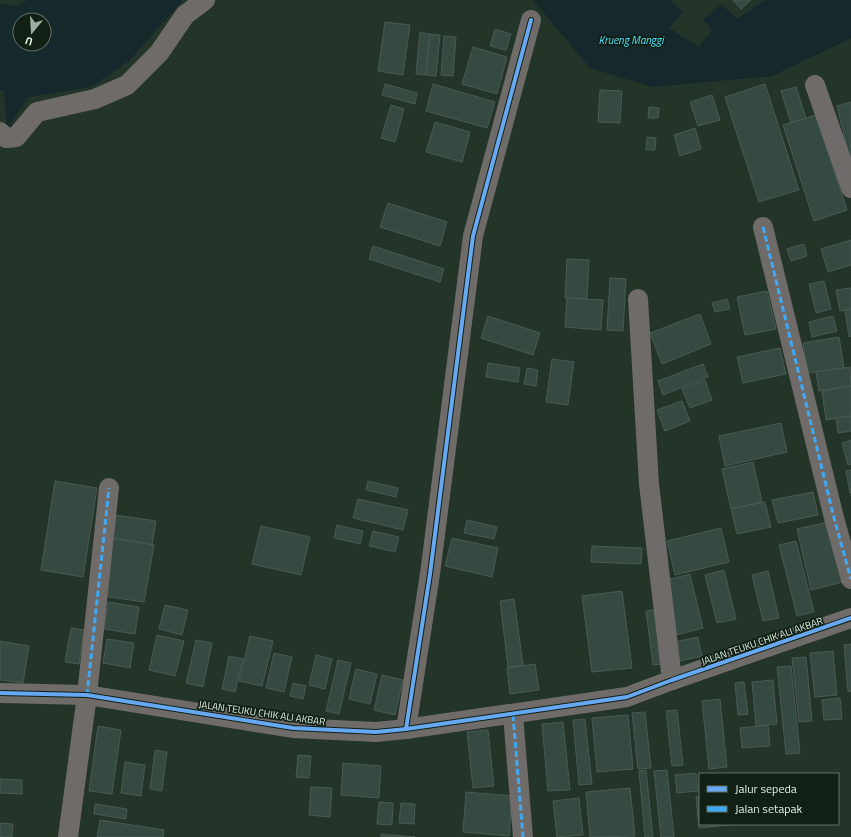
<svg xmlns="http://www.w3.org/2000/svg" width="851" height="837" font-family="'Titillium Web',sans-serif">
<style>
.water{fill:#15282b;fill-rule:evenodd}
.building{fill:#354b42;stroke:#4a5a52}
.lines{fill:none;stroke-linecap:round;stroke-linejoin:round}
.minor{stroke:#6f6b68;stroke-width:20}
.quiet{stroke:#3fa9f5;stroke-width:3;stroke-dasharray:6 3;stroke-linecap:butt}
.cycleway-casing{stroke:#111f15;stroke-width:6}
.cycleway{stroke:#66a8f1;stroke-width:4}
.labels{text-anchor:middle;dominant-baseline:central;stroke-width:3.5;stroke-linejoin:round;paint-order:stroke}
.street-label{font-size:10px;fill:#dcefe1;stroke:#111f15}
.water-label{font-size:11px;font-style:italic;fill:#49e0fc;stroke:#111f15}
</style>
<rect width="100%" height="100%" fill="#233429"/>
<g class="water">
<path d="M27,0H183L130,60L91,87L29,97L7,128L4,91L0,90V4L18,6ZM20,20H44V44H20Z"/>
<polygon points="533,0 673,0 671,2 683,12 669,28 699,47 712,30 703,20 721,4 737,19 765,0 851,0 851,38 772,76 652,87 590,68"/>
</g>
<g class="building">
<polygon points="733,0 751,0 741,9"/>
<polygon points="385,22 410,25 403,75 378,71"/>
<polygon points="495,29 511,34 506,50 490,46"/>
<polygon points="420,32 430,34 426,75 416,74"/>
<polygon points="430,34 440,35 436,76 426,75"/>
<polygon points="444,36 456,37 453,76 441,75"/>
<polygon points="473,47 507,57 497,94 462,84"/>
<polygon points="385,84 417,93 415,104 382,95"/>
<polygon points="433,84 495,102 487,128 426,111"/>
<polygon points="765,84 799,190 759,202 725,97"/>
<polygon points="796,87 806,118 791,123 781,91"/>
<polygon points="600,90 622,91 620,123 598,122"/>
<polygon points="712,95 720,120 698,126 690,102"/>
<polygon points="851,102 851,159 850,160 837,106"/>
<polygon points="391,105 404,109 395,142 381,138"/>
<polygon points="649,107 659,108 658,118 648,118"/>
<polygon points="816,115 847,210 814,221 783,125"/>
<polygon points="435,122 470,132 462,162 426,152"/>
<polygon points="695,128 701,149 680,156 674,135"/>
<polygon points="647,137 656,138 655,150 646,150"/>
<polygon points="388,203 447,222 440,246 380,227"/>
<polygon points="851,240 851,265 828,272 821,249"/>
<polygon points="804,244 807,256 791,261 787,249"/>
<polygon points="373,246 444,269 440,282 369,259"/>
<polygon points="567,259 589,260 587,299 565,298"/>
<polygon points="610,278 626,279 623,331 607,330"/>
<polygon points="824,281 831,309 816,313 809,284"/>
<polygon points="851,288 851,309 840,311 836,290"/>
<polygon points="767,291 776,329 745,335 737,297"/>
<polygon points="567,298 603,300 601,330 565,327"/>
<polygon points="727,299 730,309 715,312 712,303"/>
<polygon points="851,309 851,336 849,337 845,310"/>
<polygon points="700,314 711,344 662,364 650,333"/>
<polygon points="488,316 540,333 533,355 481,338"/>
<polygon points="833,316 837,331 812,337 809,322"/>
<polygon points="839,337 844,368 808,373 803,343"/>
<polygon points="780,348 786,374 743,383 737,357"/>
<polygon points="552,359 574,362 568,405 546,402"/>
<polygon points="488,363 520,368 518,382 486,377"/>
<polygon points="703,364 708,377 663,395 658,381"/>
<polygon points="850,367 851,386 819,391 816,372"/>
<polygon points="527,368 538,370 536,386 524,384"/>
<polygon points="705,380 712,400 690,408 682,389"/>
<polygon points="851,386 851,416 826,420 822,391"/>
<polygon points="682,401 690,421 665,431 657,410"/>
<polygon points="851,416 851,431 838,433 836,418"/>
<polygon points="781,423 787,452 725,466 719,436"/>
<polygon points="851,440 851,464 848,465 842,443"/>
<polygon points="753,462 762,502 731,509 722,469"/>
<polygon points="851,470 851,493 850,493 846,471"/>
<polygon points="55,481 97,488 83,577 41,570"/>
<polygon points="368,481 398,488 396,497 366,490"/>
<polygon points="813,492 818,515 778,523 772,500"/>
<polygon points="358,499 408,510 403,530 353,518"/>
<polygon points="765,502 771,527 737,534 731,509"/>
<polygon points="116,515 156,521 152,545 113,538"/>
<polygon points="467,520 497,527 494,539 464,533"/>
<polygon points="828,522 843,582 811,590 797,529"/>
<polygon points="337,525 363,531 360,544 334,538"/>
<polygon points="261,526 310,537 301,575 252,564"/>
<polygon points="721,528 729,562 675,575 667,541"/>
<polygon points="373,531 399,537 395,552 369,546"/>
<polygon points="113,538 154,545 144,602 103,596"/>
<polygon points="452,538 498,548 492,577 445,566"/>
<polygon points="796,541 814,612 797,616 779,545"/>
<polygon points="592,546 642,548 641,564 591,562"/>
<polygon points="724,570 736,619 717,623 705,575"/>
<polygon points="768,571 779,618 763,621 752,575"/>
<polygon points="690,574 703,628 676,635 663,581"/>
<polygon points="622,591 632,668 592,672 582,596"/>
<polygon points="514,599 523,665 508,667 500,601"/>
<polygon points="108,602 139,607 135,634 104,629"/>
<polygon points="165,605 188,610 182,635 159,629"/>
<polygon points="655,610 662,664 653,665 646,611"/>
<polygon points="71,628 84,630 79,664 65,662"/>
<polygon points="157,635 184,641 175,676 149,670"/>
<polygon points="250,636 273,641 262,686 239,681"/>
<polygon points="698,637 702,656 680,661 675,642"/>
<polygon points="107,639 134,643 130,668 103,663"/>
<polygon points="196,640 212,643 203,687 186,683"/>
<polygon points="0,641 29,646 23,683 0,680"/>
<polygon points="851,644 851,691 848,692 844,645"/>
<polygon points="833,651 837,695 815,697 810,653"/>
<polygon points="274,653 292,657 284,692 266,688"/>
<polygon points="316,655 332,659 325,689 309,685"/>
<polygon points="229,656 243,659 235,692 222,689"/>
<polygon points="806,657 812,721 799,722 792,658"/>
<polygon points="338,660 351,663 339,714 326,711"/>
<polygon points="535,664 539,690 510,694 507,668"/>
<polygon points="791,666 800,753 786,754 777,667"/>
<polygon points="356,669 377,674 370,704 349,699"/>
<polygon points="382,675 403,680 395,715 374,710"/>
<polygon points="773,680 777,724 756,726 752,682"/>
<polygon points="744,682 748,714 738,715 735,683"/>
<polygon points="293,683 306,686 303,699 290,696"/>
<polygon points="840,698 842,719 824,720 822,700"/>
<polygon points="720,699 727,767 709,769 702,701"/>
<polygon points="677,710 683,765 672,766 666,711"/>
<polygon points="645,712 651,768 638,769 632,713"/>
<polygon points="628,715 633,769 597,772 592,718"/>
<polygon points="585,719 592,784 579,785 573,720"/>
<polygon points="563,722 570,790 548,791 542,724"/>
<polygon points="768,725 770,746 742,748 740,728"/>
<polygon points="98,726 121,730 112,794 89,791"/>
<polygon points="488,730 494,786 473,788 467,732"/>
<polygon points="155,750 167,752 162,791 150,789"/>
<polygon points="298,755 311,756 309,778 296,777"/>
<polygon points="125,762 145,765 141,796 121,793"/>
<polygon points="343,763 381,766 379,798 341,795"/>
<polygon points="646,770 653,837 645,837 639,771"/>
<polygon points="667,770 674,837 661,837 654,771"/>
<polygon points="696,773 698,791 677,793 675,775"/>
<polygon points="0,779 22,780 22,794 0,793"/>
<polygon points="311,787 332,788 330,817 309,815"/>
<polygon points="630,788 635,836 590,837 586,792"/>
<polygon points="466,792 512,796 509,836 463,832"/>
<polygon points="696,797 700,797 700,824 738,824 699,828"/>
<polygon points="579,798 583,835 557,837 553,801"/>
<polygon points="379,802 393,803 392,825 377,824"/>
<polygon points="401,803 415,804 414,824 399,823"/>
<polygon points="95,804 127,809 126,819 94,814"/>
<polygon points="100,820 164,830 163,837 97,837"/>
<polygon points="0,823 13,824 12,837 0,837"/>
<polygon points="381,834 415,837 381,837"/>
</g>
<g class="lines">
<g class="minor">
<polyline points="815,85 851,188"/>
<polyline points="0,132 6,138 16,137 37,112 95,99 127,85 159,53 185,15 205,0"/>
<polyline points="763,227 834,518 851,579"/>
<polyline points="638,299 649,484 672,680"/>
<polyline points="0,693 87,695 293,728 376,732 406,729 627,697 672,680 851,618"/>
<polyline points="513,715 523,837"/>
<polyline points="406,729 430,574 473,236 531,20"/>
<polyline points="68,837 87,695 109,488"/>
</g>
<g class="quiet">
<polyline points="763,227 834,518 851,579"/>
<polyline points="87,695 109,488"/>
<polyline points="513,715 523,837"/>
</g>
<defs>
<g id="cycleway">
<polyline points="0,693 87,695 293,728 376,732 406,729 627,697 672,680 851,618"/>
<polyline points="406,729 430,574 473,236 531,20"/>
</g>
</defs>
<use href="#cycleway" class="cycleway-casing"/>
<use href="#cycleway" class="cycleway"/>
</g>
<g class="labels">
<g class="street-label">
<text transform="translate(762 641) rotate(-19)">JALAN TEUKU CHIK ALI AKBAR</text>
<text transform="translate(262 713) rotate(8)">JALAN TEUKU CHIK ALI AKBAR</text>
</g>
<g class="water-label">
<text x="631" y="40">Krueng Manggi</text>
</g>
</g>
<rect x="699" y="773" width="140" height="52" fill="#111f15" stroke="#627267"/>
<rect x="707" y="786" width="20" height="6" fill="#66a8f1" stroke="#627267"/>
<text x="735" y="793" font-size="12" fill="#dcefe1">Jalur sepeda</text>
<rect x="707" y="806" width="20" height="6" fill="#3fa9f5" stroke="#627267"/>
<text x="735" y="813" font-size="12" fill="#dcefe1">Jalan setapak</text>
<g transform="translate(32 32) rotate(198)"><circle r="19" fill="#111f15" stroke="#627267"/>
<path d="M0-3L7 15L0 10L-7 15Z" fill="#9baea1"/>
<text y="-6" font-size="11" font-weight="bold" text-anchor="middle" fill="#dcefe1">U</text>
</g>
</svg>
